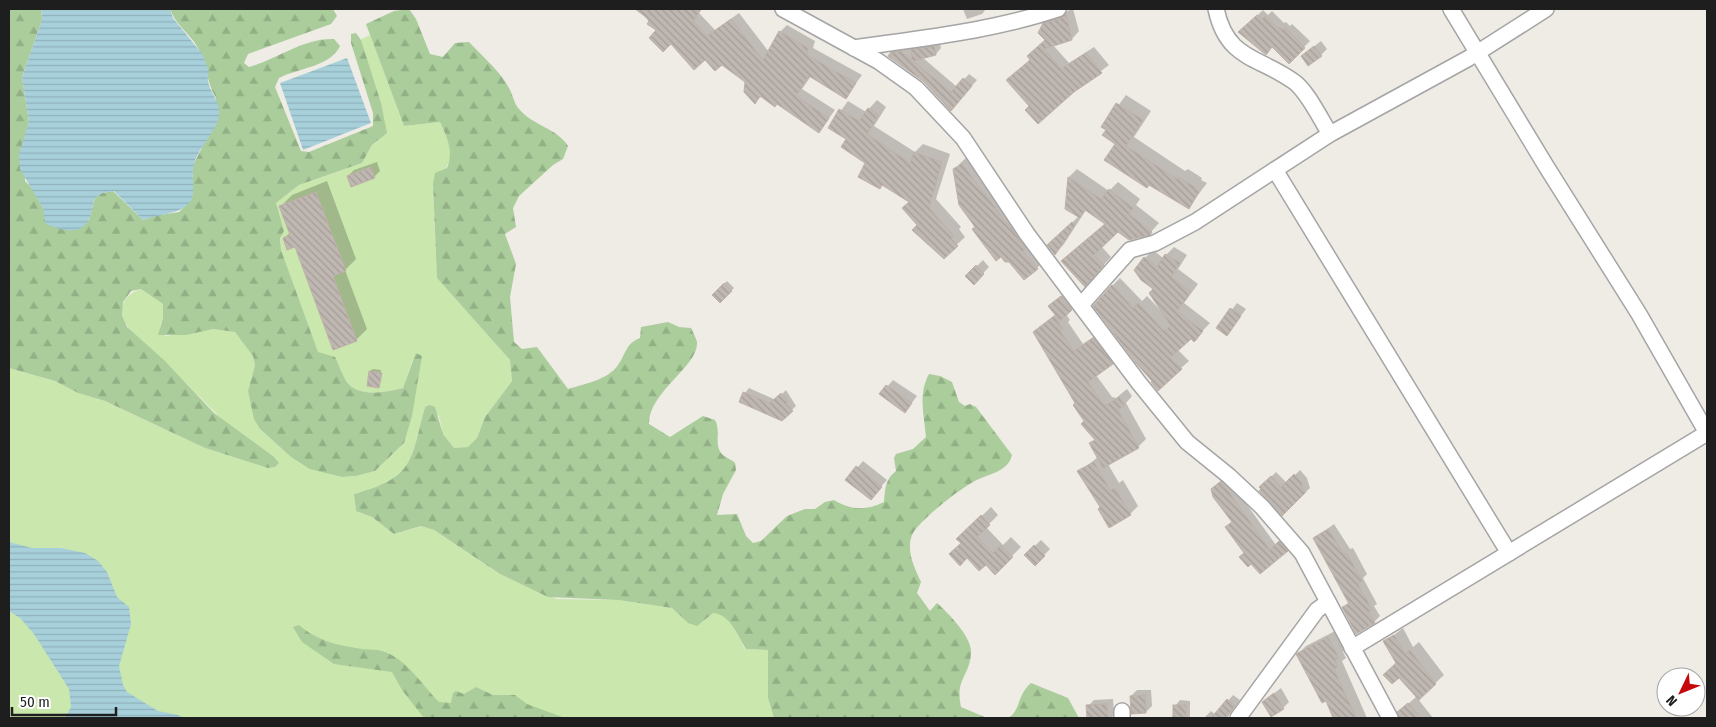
<svg xmlns="http://www.w3.org/2000/svg" width="1716" height="727" font-family="'Fira Sans Condensed',sans-serif">
<style>
.grass{fill:#cae7ad}
.forest{fill:url(#forest-firs)}
.water{fill:url(#water-rules)}
.shadow{fill:#0003}
.building{fill:url(#building-back-hatch);stroke:#c0b2a8}
.lines{fill:none;stroke-linecap:round;stroke-linejoin:round}
.street-casing{stroke:#a5a5a5;stroke-width:18}
.street{stroke:#fff;stroke-width:15}
</style>
<defs>
<pattern id="forest-firs" width="22" height="20" patternUnits="userSpaceOnUse" patternTransform="scale(1.25)"><rect width="22" height="20" fill="#aacd9b"/><path d="M5 1l3.5 6h-7zM16 11l3.5 6h-7z" fill="#92b085"/></pattern>
<pattern id="water-rules" width="6" height="5" patternUnits="userSpaceOnUse" patternTransform="scale(1.25)"><rect width="6" height="5" fill="#a7d0db"/><path d="M0 2.5h6" fill="none" stroke="#8fb2bc"/></pattern>
<pattern id="building-back-hatch" width="6" height="6" patternUnits="userSpaceOnUse" patternTransform="scale(1.25)"><rect width="6" height="6" fill="#bfb7b1"/><path d="M-1 5l2 2M0 0l6 6M5-1l2 2" fill="none" stroke="#a49d98"/></pattern>
</defs>
<rect width="100%" height="100%" fill="#efebe5"/>
<path class="grass" d="M370,35L404,126L440,122C454,153 456,159 433,184L437,278L510,360L512,381L485,417L477,438L469,447L454,448L443,434L439,416L425,407C410,462 415,477 354,494L356,511L372,517L394,534L422,526L434,530L500,574L557,599L618,600L672,608L688,623C695,620 705,614 713,613C730,611 739,638 745,649L768,650V698L774,718H9V368L55,381L78,393L105,401L205,448L268,468C235,432 201,398 167,364C152,349 130,338 123,317C118,304 129,292 141,289L163,304V318L160,326L165,336L213,329L235,332L253,355L255,365L248,391L260,429L291,457L342,477L356,476L375,471L404,443L413,360L403,388C388,392 358,398 347,382C337,369 337,356 318,353L281,250L279,217L276,203L299,185L362,163L372,145L378,141L381,103L360,40Z"/>
<g class="forest">
<path d="M9,9H41L42,20L22,77L29,122L26,133L25,181L33,189L43,208L89,220L95,198L102,193L113,191L143,220L154,216L179,212L192,199L193,165L202,148L216,98C206,82 206,59 195,43C186,31 175,23 170,9H333L337,16L331,24L248,54L244,63L249,67C278,59 303,38 334,39L340,46C330,67 298,68 279,78L275,87L301,151L309,152L373,126V113L351,43V34L356,33L361,40L381,103L387,133L372,145L362,163L299,185L276,203L284,231L280,238L281,250L318,352L335,357C339,365 342,375 347,382C358,398 388,392 403,388L416,353L422,356L412,416L404,443L375,471L356,476L342,477L310,469L291,457L260,429L254,419L248,391L255,365L253,356L235,332L213,329L186,335H158L163,318V304L141,289L131,291L123,302L122,315L127,327L165,361L214,413L274,457L279,463L275,467L268,468L205,448L105,401L78,393L55,381L9,368Z"/>
<path d="M409,9L416,19L430,54L443,57L455,43L469,42C483,57 499,70 509,88C513,95 514,104 519,109C532,125 558,129 568,146L563,159L553,165L519,196L513,208L516,227L505,234L516,264L510,297L514,342L522,349L537,347L568,389C584,384 608,380 618,365C626,354 626,343 640,338L641,327L668,322L679,327L691,328C693,332 696,338 697,342C699,366 648,392 649,424L670,437L703,416L715,420C721,430 714,444 721,453C724,457 731,459 735,463L736,470L723,494L717,515L737,514L746,536L753,543L761,541L787,516L805,509H815L825,502L834,500C850,510 866,511 884,502C885,490 885,479 896,471L894,458L896,454L913,449L926,437C924,415 918,394 929,374L940,376L952,382L959,402L965,406L970,404L976,407L1012,455C1008,471 992,473 979,479C964,485 918,521 912,535C906,551 914,567 921,582L917,593L930,611L937,603C949,614 973,638 971,654C969,677 955,679 961,707L987,718H774L768,698V650L746,649C737,635 731,615 713,613L697,626L688,623L672,608L618,600L548,597L500,574L434,530L421,526L394,534L372,517L356,511L354,494C415,477 410,462 425,407L430,405L435,407L443,434L454,448L468,447L477,438L485,417L512,381L510,360L437,278L433,184L435,173L447,168C454,152 447,137 440,122L404,126L366,24L394,11Z"/>
<path d="M299,625C317,641 340,646 363,649C369,650 376,649 382,651C406,658 422,685 439,702L451,703L453,693L456,691L464,694L476,687L493,695H515L527,704L565,718H424L402,690L392,672L334,664L302,642L293,627Z"/>
<path d="M1031,683L1068,698L1079,718H1009C1021,709 1017,695 1031,683Z"/>
</g>
<g class="water">
<path d="M41,9H170L173,18L203,55L209,72C203,88 222,99 219,116C217,131 198,148 194,164C191,175 195,188 192,199C181,216 160,213 143,220L114,191L102,193L95,198C92,205 92,215 88,221C80,236 57,230 45,223L43,208L20,169L19,154L29,122L22,77L42,20Z"/>
<polygon points="347,58 371,123 303,150 280,83"/>
<polygon points="9,542 32,548 61,548 85,553 98,561 107,572 117,597 129,607 131,624 119,666 123,685 127,692 158,711 178,715 184,718 65,718 71,707 69,689 34,634 20,618 9,611"/>
</g>
<g class="shadow">
<polygon points="637,9 702,9 699,13 715,30 739,13 769,52 780,32 787,25 815,41 813,48 862,75 846,97 811,76 802,89 835,110 819,132 778,102 762,96 755,102 746,81 721,64 671,43"/>
<polygon points="963,9 986,9 982,14 967,19"/>
<polygon points="1073,9 1079,31 1072,39 1053,45 1069,63 1094,47 1109,65 1074,91 1031,106 1031,59 1047,39 1044,24 1051,17"/>
<polygon points="1263,10 1268,15 1272,11 1284,23 1286,22 1290,26 1292,24 1310,41 1289,62 1273,46 1266,53 1240,32"/>
<polygon points="939,41 941,48 936,54 922,57 957,87 969,74 977,80 956,104 924,80 892,53 898,47 906,46 912,50 918,44"/>
<polygon points="1321,41 1327,49 1321,55 1302,56"/>
<polygon points="1126,95 1151,111 1134,137 1185,171 1188,169 1202,178 1201,180 1207,183 1188,208 1117,143 1103,126"/>
<polygon points="877,100 886,107 874,126 915,152 923,144 950,154 936,199 961,227 959,229 965,237 944,257 919,225 910,202 867,162 848,138 829,127 848,101 866,112"/>
<polygon points="975,153 1037,235 1034,238 1049,256 1037,268 1009,261 976,227 954,169 967,157"/>
<polygon points="377,162 380,171 374,177 348,176 354,170"/>
<polygon points="1077,169 1109,191 1118,182 1140,199 1136,205 1159,223 1149,234 1118,231 1101,246 1111,257 1092,277 1071,253 1106,223 1086,210 1064,244 1056,253 1058,236 1079,216 1066,208 1069,177"/>
<polygon points="327,181 356,259 345,270 367,329 356,340 296,246 284,238 291,232 281,206 292,195"/>
<polygon points="1174,247 1187,255 1178,269 1198,284 1184,303 1210,323 1195,339 1191,337 1177,349 1189,361 1181,368 1154,381 1112,286 1120,278 1142,301 1147,296 1161,311 1145,258 1153,250 1163,258"/>
<polygon points="983,260 989,267 974,283 967,276"/>
<polygon points="727,281 734,288 720,301 714,295"/>
<polygon points="1067,291 1077,304 1066,314 1070,320 1068,322 1083,344 1102,331 1120,355 1096,375 1112,397 1116,398 1127,389 1132,396 1126,403 1146,439 1138,447 1108,464 1119,483 1123,480 1138,506 1130,514 1101,507 1079,472 1098,457 1091,444 1096,439 1035,332 1056,314 1055,301"/>
<polygon points="1237,303 1246,309 1232,328 1218,328"/>
<polygon points="373,369 381,370 379,387 370,371"/>
<polygon points="893,380 917,396 905,412 881,394"/>
<polygon points="749,388 776,400 786,390 796,406 782,419 745,393"/>
<polygon points="863,461 887,480 876,492 847,480"/>
<polygon points="1300,470 1307,478 1310,488 1282,514 1261,487 1276,472 1287,483"/>
<polygon points="1227,477 1276,545 1285,537 1293,545 1287,550 1245,553 1227,527 1233,521 1212,489"/>
<polygon points="991,507 998,515 986,527 1003,545 1011,537 1021,547 995,573 958,539"/>
<polygon points="1334,524 1350,549 1353,548 1367,574 1363,578 1377,604 1374,606 1380,616 1374,622 1343,607 1349,602 1315,538"/>
<polygon points="1041,540 1050,549 1035,565 1025,555"/>
<polygon points="1403,628 1413,647 1419,642 1444,675 1418,699 1433,718 1405,718 1399,712 1417,696 1385,642"/>
<polygon points="1337,630 1346,648 1343,652 1346,658 1342,661 1367,718 1335,718 1326,699 1298,654 1306,646"/>
<polygon points="1281,688 1289,702 1283,708 1263,702"/>
<polygon points="1137,690 1151,690 1152,706 1146,712 1131,696"/>
<polygon points="1233,695 1240,700 1227,718 1204,718 1211,711 1216,715"/>
<polygon points="1113,699 1114,715 1111,718 1089,718 1088,706 1094,700"/>
<polygon points="1180,700 1190,701 1190,718 1172,718 1175,706"/>
</g>
<g class="building">
<polygon points="635,9 701,9 693,21 707,36 731,19 763,60 779,31 808,48 807,55 856,83 846,99 809,76 796,96 829,118 819,133 777,104 775,107 760,96 755,104 744,92 745,82 722,65 715,71 705,60 694,70 671,44 663,52 649,38 656,30 647,24 649,21 646,17"/>
<polygon points="1066,14 1072,40 1044,49 1061,69 1086,53 1102,73 1074,92 1038,124 1025,110 1029,106 1006,80 1030,60 1027,56 1045,40 1038,33 1043,23 1061,18"/>
<polygon points="1257,15 1262,19 1265,16 1278,28 1279,27 1283,30 1286,28 1305,48 1289,64 1272,47 1266,55 1238,32"/>
<polygon points="934,46 936,55 913,61 951,92 963,78 972,86 951,111 923,81 888,56 891,52 900,51 912,60 911,49"/>
<polygon points="1314,46 1322,56 1308,66 1301,56"/>
<polygon points="1116,103 1143,120 1126,146 1177,179 1178,177 1195,187 1194,188 1199,192 1189,209 1149,185 1147,188 1104,160 1115,144 1102,135 1106,130 1101,127"/>
<polygon points="868,108 879,115 867,134 910,163 914,152 942,162 929,208 954,236 951,238 958,246 944,259 912,230 917,225 902,208 909,202 882,185 880,189 858,177 865,163 841,147 846,139 828,128 839,109 859,121"/>
<polygon points="962,164 1026,248 1023,251 1038,269 1024,280 1009,262 1005,262 1001,257 996,261 972,229 975,227 959,205 953,169"/>
<polygon points="371,167 375,178 351,187 347,176"/>
<polygon points="1068,177 1101,199 1109,189 1133,208 1129,214 1152,232 1150,235 1129,240 1118,232 1094,255 1104,265 1085,287 1061,261 1105,224 1085,210 1080,218 1065,209"/>
<polygon points="316,192 346,271 333,276 357,341 333,350 295,247 287,250 283,238 290,235 279,206"/>
<polygon points="1072,222 1075,225 1055,255 1047,245"/>
<polygon points="1165,254 1180,263 1171,277 1191,292 1177,311 1203,331 1196,340 1194,342 1191,339 1170,358 1182,369 1158,391 1151,382 1152,381 1136,363 1093,306 1112,285 1133,308 1138,303 1164,331 1171,326 1149,293 1153,289 1141,280 1134,270 1144,257 1157,267"/>
<polygon points="976,265 984,274 974,285 965,276"/>
<polygon points="724,283 732,291 720,303 712,295"/>
<polygon points="1061,296 1072,310 1060,321 1048,306"/>
<polygon points="1230,308 1241,316 1227,336 1216,328"/>
<polygon points="1054,316 1063,329 1060,331 1074,351 1093,338 1113,364 1088,382 1104,405 1107,405 1119,397 1125,405 1118,410 1139,448 1103,468 1089,443 1095,440 1081,424 1084,421 1073,405 1075,403 1033,332"/>
<polygon points="369,371 382,373 379,388 367,386"/>
<polygon points="886,385 912,403 905,413 879,394"/>
<polygon points="743,392 770,403 781,393 788,401 786,403 793,411 782,421 739,402"/>
<polygon points="1094,462 1110,490 1115,488 1131,515 1109,528 1098,509 1100,507 1077,471"/>
<polygon points="856,466 882,487 871,500 845,480"/>
<polygon points="1294,474 1302,483 1302,487 1306,492 1282,516 1259,491 1261,489 1259,487 1271,476 1281,487"/>
<polygon points="1221,481 1270,550 1279,541 1288,551 1260,574 1251,564 1248,567 1239,557 1244,553 1225,527 1232,522 1213,497 1211,489"/>
<polygon points="981,515 990,525 977,537 993,553 1001,545 1013,557 995,575 986,565 979,571 967,558 960,566 949,554 961,543 956,539"/>
<polygon points="1328,529 1344,554 1347,553 1362,581 1358,584 1372,610 1369,612 1375,623 1356,634 1342,607 1349,604 1313,538"/>
<polygon points="1034,545 1045,556 1035,566 1024,555"/>
<polygon points="1394,635 1405,654 1410,650 1436,684 1419,700 1399,678 1392,684 1383,675 1396,663 1383,641"/>
<polygon points="1328,637 1339,658 1335,660 1338,667 1334,669 1356,718 1333,718 1326,701 1322,703 1296,654"/>
<polygon points="1274,693 1284,709 1271,717 1262,702"/>
<polygon points="1145,695 1146,713 1131,714 1130,696"/>
<polygon points="1227,699 1235,706 1225,718 1211,718"/>
<polygon points="1408,703 1421,718 1399,718 1397,712"/>
<polygon points="1107,704 1108,718 1087,718 1086,705"/>
<rect x="1173" y="705" width="13" height="13"/>
</g>
<g class="lines">
<defs>
<g id="street">
<polyline points="783,9 878,61 916,88 963,138 1027,234 1139,383 1187,442 1229,476 1262,507 1302,553 1390,718"/>
<path d="M1216,9C1227,60 1258,56 1293,81C1307,90 1321,120 1330,134"/>
<polyline points="1451,9 1546,166 1639,314 1707,433"/>
<path d="M854,48C923,38 992,31 1058,9"/>
<polyline points="1275,170 1509,553"/>
<polyline points="1081,305 1130,250 1155,243 1195,222 1330,134 1469,58 1546,9"/>
<polyline points="1352,648 1707,433"/>
<polyline points="1122,711 1122,718"/>
<polyline points="1238,718 1317,610 1328,602"/>
</g>
</defs>
<use href="#street" class="street-casing"/>
<use href="#street" class="street"/>
</g>
<rect width="1716" height="727" fill="none" stroke="#1e1e1e" stroke-width="20"/>
<g transform="translate(1681 692) rotate(227)"><circle r="24" fill="#ffffff" stroke="#a5a5a5"/>
<path d="M0-4L9 19L0 12L-9 19Z" fill="#c5080a"/>
<text y="-8" font-size="14" font-weight="bold" text-anchor="middle" fill="#1e1e1e">N</text>
</g>
<path d="M12 707v8h104v-8" fill="none" stroke="#1e1e1e" stroke-width="2.5"/>
<text x="20" y="707" font-size="15" fill="#1e1e1e" stroke="#ffffff" stroke-width="4" paint-order="stroke">50 m</text>
</svg>
